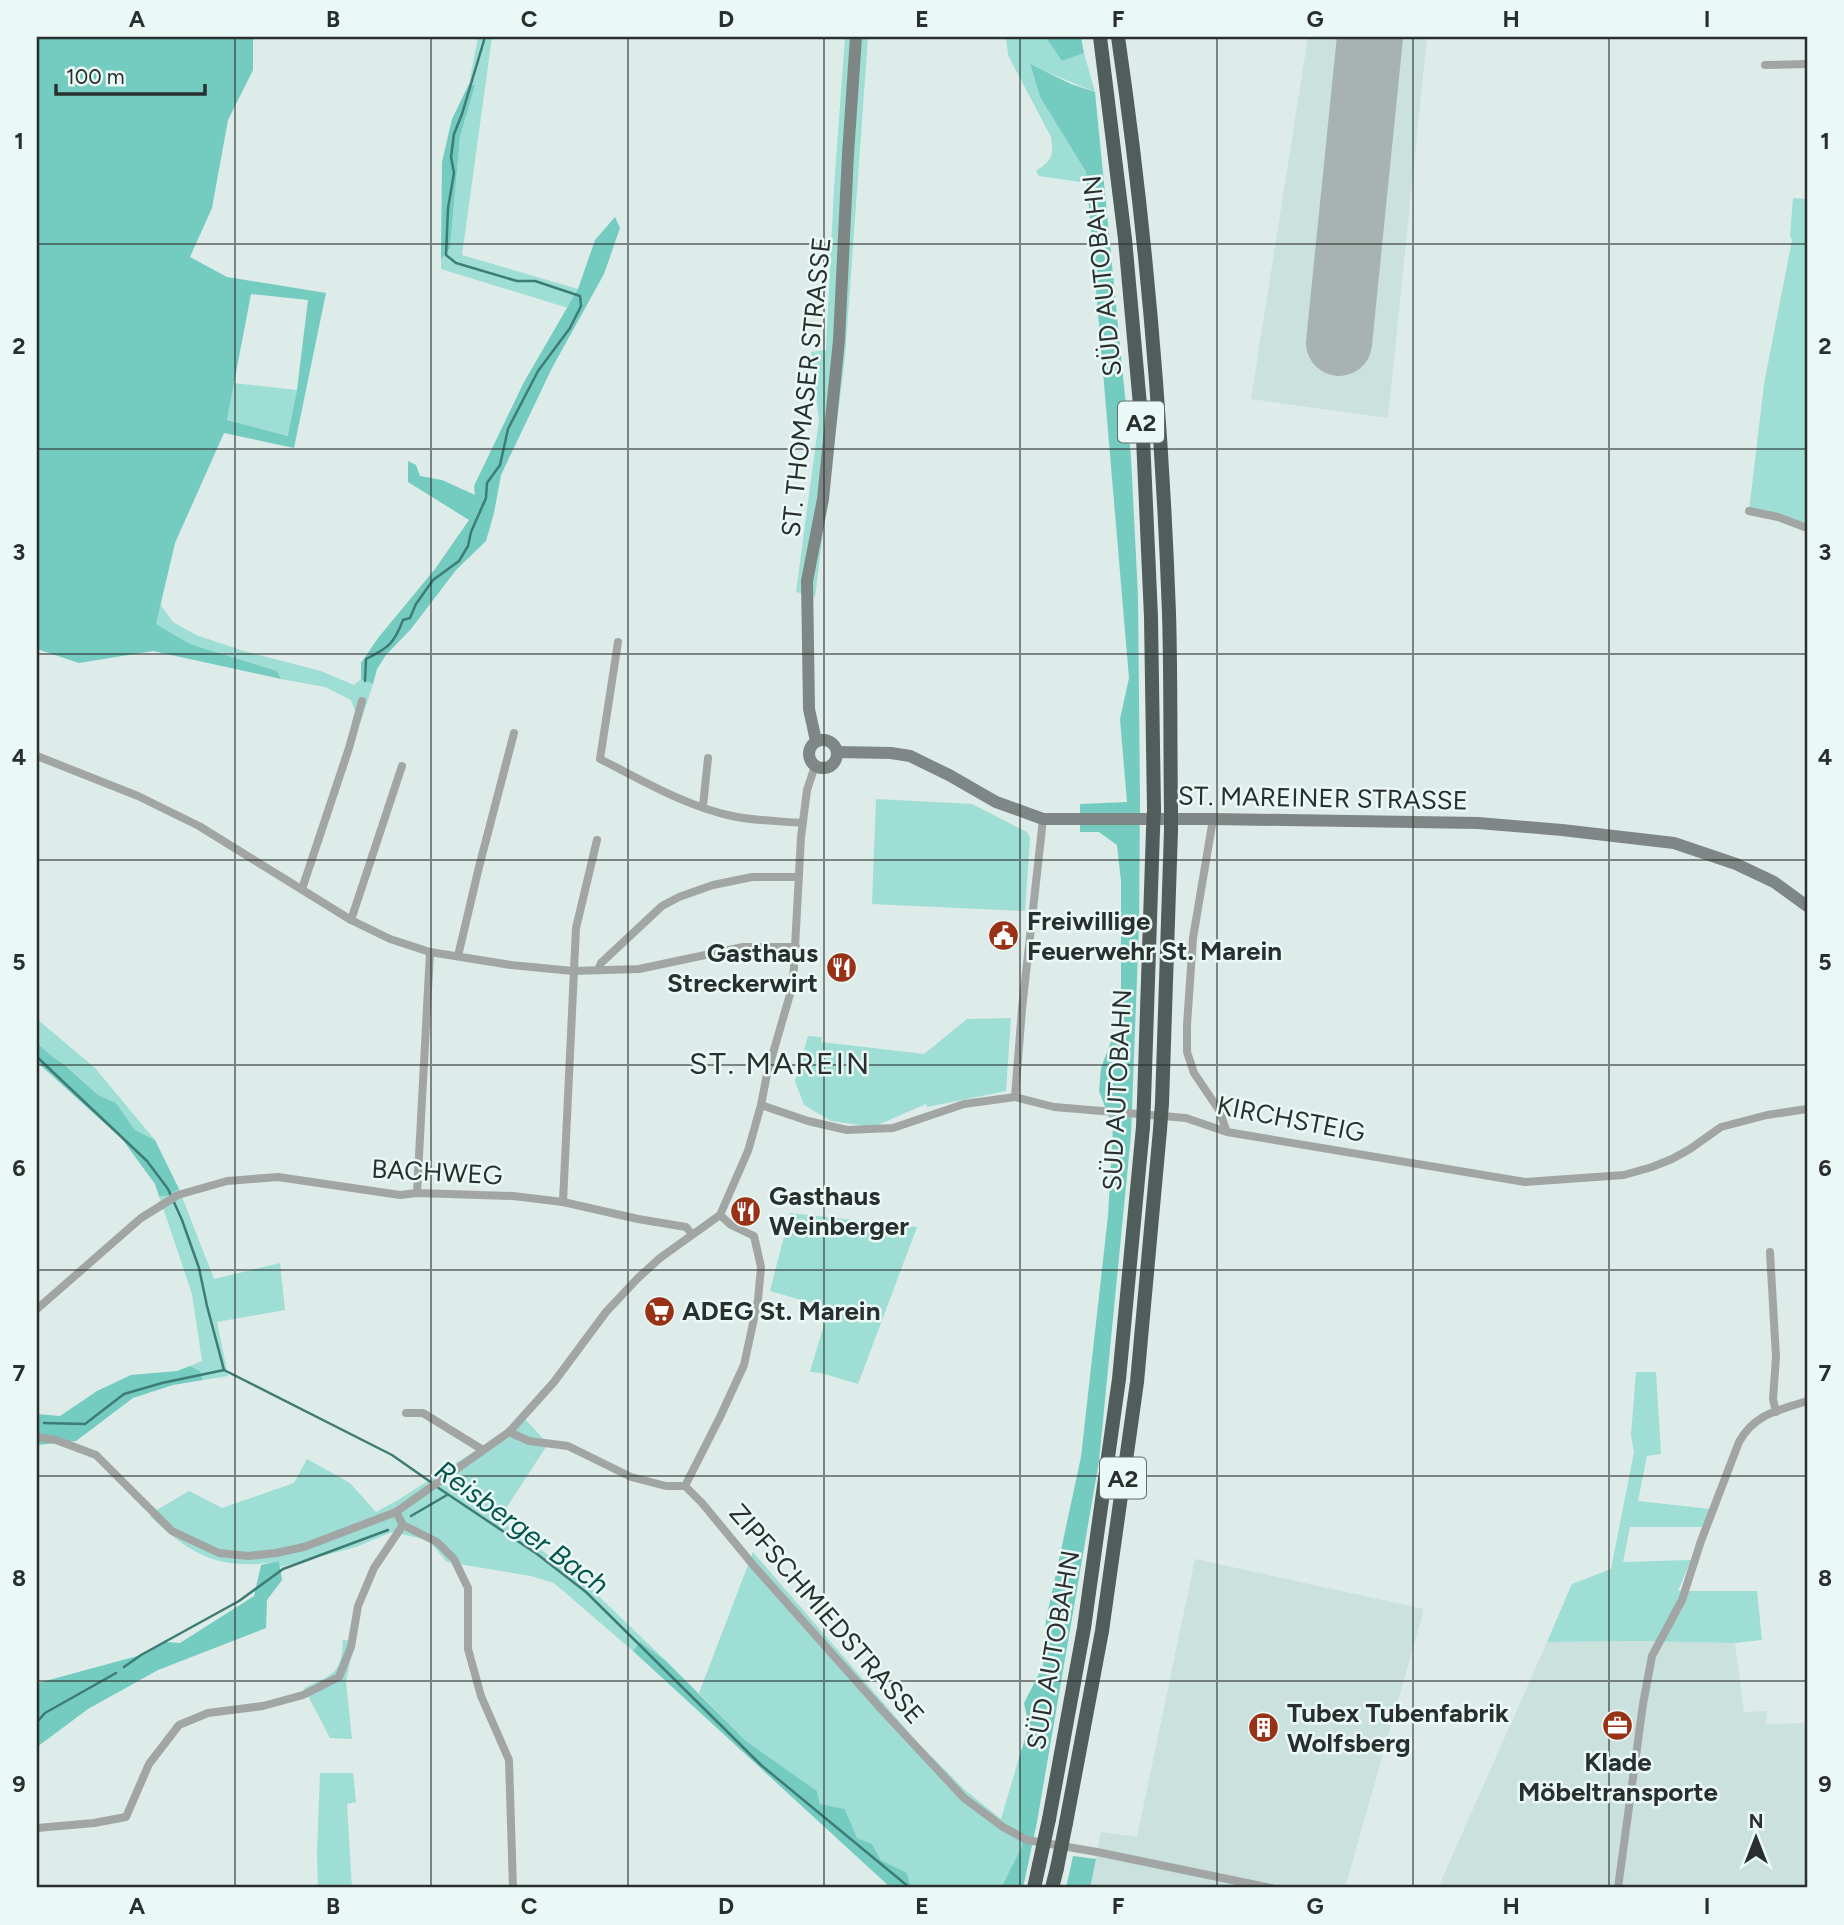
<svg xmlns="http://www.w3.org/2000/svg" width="1844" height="1925" font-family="Figtree,sans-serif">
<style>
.built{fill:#cae1de}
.green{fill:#9eded5}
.forest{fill:#74cbc0;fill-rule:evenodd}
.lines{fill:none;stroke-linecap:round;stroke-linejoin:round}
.stream{stroke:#3d7d76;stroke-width:2.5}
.runway{stroke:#a8b3b1;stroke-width:66}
.street{stroke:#a1a6a5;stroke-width:8}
.secondary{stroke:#7e8785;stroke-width:12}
.highway{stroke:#515d5b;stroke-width:14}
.highway-bridge{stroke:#515d5b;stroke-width:14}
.grid{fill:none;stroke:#292f2e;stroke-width:2;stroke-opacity:0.55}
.labels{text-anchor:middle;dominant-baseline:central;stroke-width:5;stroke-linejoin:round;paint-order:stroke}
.shield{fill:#ebf9f6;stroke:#636c6a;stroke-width:2}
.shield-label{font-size:24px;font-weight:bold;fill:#292f2e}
.street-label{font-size:26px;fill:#292f2e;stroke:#ebf9f6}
.poi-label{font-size:26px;font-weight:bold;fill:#292f2e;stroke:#ebf9f6;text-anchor:start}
.water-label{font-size:28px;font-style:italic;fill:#02544d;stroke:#ebf9f6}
.quarter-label{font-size:30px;letter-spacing:2px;fill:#292f2e;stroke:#ebf9f6}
.neatline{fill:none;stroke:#292f2e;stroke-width:2.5}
.grid-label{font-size:23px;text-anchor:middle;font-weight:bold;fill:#292f2e}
</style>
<rect width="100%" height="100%" fill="#ddebe9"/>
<g class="built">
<polygon points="1308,37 1427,37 1388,418 1251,399"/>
<polygon points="1195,1559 1424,1609 1345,1888 1090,1888 1101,1832 1137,1837"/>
<polygon points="1640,1641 1735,1643 1744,1712 1767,1711 1766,1724 1807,1723 1807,1888 1438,1888 1547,1642"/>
</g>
<g class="green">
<polygon points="478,37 492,37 462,255 578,289 568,308 441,269 441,259 450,248 460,137 475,85 469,84"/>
<polygon points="845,37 868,37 845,358 815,597 796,592 819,420 811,352 826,350 834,188"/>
<path d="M1006,37H1048V41L1062,61L1084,53L1095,92L1030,65L1040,97L1086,172L1087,183L1039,176L1036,171C1052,160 1054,157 1051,137L1008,55Z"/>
<polygon points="1793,198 1807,199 1807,527 1749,511 1764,384 1792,240 1790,236"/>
<polygon points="234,383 297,390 289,436 227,420"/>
<polygon points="160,604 173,622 196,635 247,652 321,671 354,685 361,679 373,684 360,724 351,700 325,687 281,679 277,671 190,644 156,624"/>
<polygon points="876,799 972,804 1027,832 1030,838 1025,911 872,904"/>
<polygon points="1011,1018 1006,1091 927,1107 926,1104 873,1127 831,1121 804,1105 795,1081 808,1036 822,1037 821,1042 924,1054 967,1019"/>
<polygon points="37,1019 95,1068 155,1140 135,1130 116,1103 98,1095 65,1064 53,1057 37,1043"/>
<polygon points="179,1189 214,1279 280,1263 285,1310 217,1322 228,1376 203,1380 200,1371 190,1366 202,1361 192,1294 159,1196 167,1196"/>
<polygon points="790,1213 917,1227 858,1384 821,1373 810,1372 829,1308 770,1291"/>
<polygon points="1636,1372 1656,1372 1661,1454 1647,1456 1638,1501 1711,1509 1705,1527 1630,1527 1623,1562 1691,1560 1678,1591 1757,1591 1762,1640 1735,1643 1640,1641 1547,1642 1572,1584 1611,1569 1634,1452 1631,1435"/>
<path d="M525,1419L548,1444L499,1519L582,1580L666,1661L640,1643L633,1651L554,1583L531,1576L447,1562L428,1540L392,1532L356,1547L280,1567L279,1561C222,1572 190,1555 150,1516L155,1511L189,1491L222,1508L294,1483L307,1459L350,1483L376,1512L398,1500Z"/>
<polygon points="753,1552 918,1743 965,1790 1001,1819 1019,1758 1019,1814 1022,1846 1001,1888 917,1888 910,1884 907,1873 881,1860 872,1844 857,1838 845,1809 820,1804 817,1791 746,1741 699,1693"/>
<path d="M343,1640H354L346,1682L352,1739L330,1738L304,1688C332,1675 342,1674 343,1640Z"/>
<polygon points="320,1773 353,1773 356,1802 347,1804 352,1888 318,1888 317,1854"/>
</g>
<g class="forest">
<path d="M37,37H253V70L228,120L212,208L190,257L227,277L326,293L294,448L224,433L175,543L156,624L190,644L277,671L281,679L153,651L79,663L37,649ZM251,294L308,300L297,390L288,436L227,420Z"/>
<polygon points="1048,37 1081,37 1084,53 1062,61 1048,41"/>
<polygon points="1030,64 1071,84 1095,92 1131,457 1138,596 1140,800 1139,925 1131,1135 1099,1461 1037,1822 1023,1888 1001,1888 1022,1846 1019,1815 1019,1758 1029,1726 1024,1703 1043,1666 1046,1620 1081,1457 1108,1216 1113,1127 1099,1091 1101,1068 1113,1036 1121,1031 1121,881 1117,845 1099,832 1080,832 1080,804 1127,802 1120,719 1129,678 1086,172 1040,97"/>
<polygon points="469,84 475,85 460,137 450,248 441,259 442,162 452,119"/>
<polygon points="615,217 620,228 604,274 552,368 501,475 494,513 486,541 456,570 411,629 386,655 377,669 373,684 361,679 361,663 378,638 435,569 469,520 408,482 408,461 416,465 420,476 442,480 475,495 474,486 524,382 578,289 595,240"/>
<polygon points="37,1043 53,1057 64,1064 98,1095 116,1103 135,1130 155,1140 179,1189 167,1196 159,1196 155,1184 122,1139 37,1062"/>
<polygon points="190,1366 200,1371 203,1380 173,1385 133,1398 76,1441 37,1445 37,1414 60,1416 97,1391 131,1375 177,1371"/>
<polygon points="279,1561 282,1580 267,1600 266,1628 158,1670 88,1709 37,1747 37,1684 38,1683 141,1655 166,1642 180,1643 254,1596 261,1565"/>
<polygon points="640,1642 666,1661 746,1741 817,1791 820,1804 845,1809 857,1838 872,1844 881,1860 907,1873 910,1884 917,1888 891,1888 633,1651"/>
<polygon points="1073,1856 1096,1859 1090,1888 1066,1888"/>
</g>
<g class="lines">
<g class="stream">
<path d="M365,681L366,659C388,648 394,644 403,620L410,618L416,604L433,580L459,561L468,546L471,532L486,498L487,483L500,465L508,429L538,371L570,328L581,306L580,296L535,281H517L456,263L446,255L448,208L454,173L451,157L454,134L462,114L485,37"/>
<polyline points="37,1057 147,1161 168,1189 182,1220 199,1268 207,1306 224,1370"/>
<polyline points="44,1423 85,1424 124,1394 162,1383 224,1370 392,1455 432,1483"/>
<polyline points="437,1487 537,1554 586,1592 761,1765 910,1888"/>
<polyline points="411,1516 447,1495"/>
<polyline points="124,1667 141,1655 239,1601 283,1569 388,1530"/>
<polyline points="37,1722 45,1713 116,1673"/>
</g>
<polyline class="runway" points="1339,343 1370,37"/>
<g class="street">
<polyline points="1765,65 1807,64"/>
<polyline points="1749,511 1778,517 1807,528"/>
<path d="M618,642L600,759C642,780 685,806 732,816C755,821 779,821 803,823"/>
<polyline points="37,756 138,796 199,826 351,920 390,939 430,952 511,965 573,971 639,969 743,947 796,947"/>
<polyline points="703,806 708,758"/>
<polyline points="1213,819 1193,938 1187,1025 1187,1052 1194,1073 1219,1110 1227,1132"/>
<polyline points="302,889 349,748 362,701"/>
<polyline points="351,920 402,766"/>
<polyline points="458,956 479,867 514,733"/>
<polyline points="598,970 601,963 662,906 679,897 713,885 752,877 798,877"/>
<polyline points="1015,1097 1022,1009 1043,819"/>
<polyline points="761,1105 808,1121 847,1130 893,1128 964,1104 1015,1097 1054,1107 1186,1118 1227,1132 1525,1182 1624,1175 1652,1167 1672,1159 1690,1149 1721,1127 1767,1115 1807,1109"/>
<polyline points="417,1193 430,952"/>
<polyline points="563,1202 576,928 597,840"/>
<polyline points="1770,1252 1776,1357 1773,1399 1776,1412"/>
<polyline points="37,1309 141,1218 178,1195 227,1181 278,1177 400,1195 417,1193 513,1196 563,1202 638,1219 686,1227 692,1234"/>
<polyline points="406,1413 423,1413 483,1450"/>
<polyline points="509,1432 529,1441 568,1446 631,1477 666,1486 685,1486 702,1503 754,1566 882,1710 964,1798 1003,1827 1027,1840 1097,1852 1271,1888"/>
<polyline points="37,1437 56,1440 96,1455 172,1531 219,1553 248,1556 276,1553 304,1547 396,1512 509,1432 554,1382 606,1312 638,1278 660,1258 720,1215 748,1151 761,1105 767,1074 793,984 801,837 807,790 815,766"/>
<polyline points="685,1486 720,1417 744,1365 758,1300 761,1267 754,1236 731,1225 720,1215"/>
<polyline points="396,1512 403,1525 437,1542 454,1559 468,1588 468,1649 481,1696 509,1760 513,1888"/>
<polyline points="37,1828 94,1823 126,1817 149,1764 179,1725 208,1713 263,1706 303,1695 339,1677 351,1647 358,1606 374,1568 403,1525"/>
<path d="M1618,1888L1643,1704L1652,1656L1682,1600L1701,1541L1739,1442C1755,1413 1778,1411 1807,1401"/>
</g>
<g class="secondary">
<circle cx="823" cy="754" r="14"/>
<polyline points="816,741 809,709 807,581 823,499 839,340 848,154 856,37"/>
<polyline points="837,752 891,753 910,756 949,775 996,802 1043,819 1213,819 1478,823 1562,830 1674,843 1736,864 1774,882 1807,906"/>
</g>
<g class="highway">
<polyline points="1100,37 1125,239 1143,438 1151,617 1154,810"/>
<path d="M1118,37C1146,228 1162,421 1169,613C1171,679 1170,745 1171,810"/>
<polyline points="1144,1101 1153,830"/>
<polyline points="1162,1103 1171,830"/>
<polyline points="1049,1819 1084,1628 1119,1379 1143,1127"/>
<polyline points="1066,1823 1102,1631 1137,1382 1160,1130"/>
<polyline points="1034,1888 1039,1865"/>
<polyline points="1052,1888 1057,1868"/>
</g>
<g class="highway-bridge">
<polyline points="1153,830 1154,810"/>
<polyline points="1171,830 1171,810"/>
<polyline points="1143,1127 1144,1101"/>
<polyline points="1160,1130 1162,1103"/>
<polyline points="1039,1865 1049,1819"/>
<polyline points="1057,1868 1066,1823"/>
</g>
</g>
<path class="grid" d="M235,37V1888M431,37V1888M628,37V1888M824,37V1888M1020,37V1888M1217,37V1888M1413,37V1888M1609,37V1888M37,244H1807M37,449H1807M37,654H1807M37,860H1807M37,1065H1807M37,1270H1807M37,1476H1807M37,1681H1807"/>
<defs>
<symbol id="civic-disc" viewBox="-11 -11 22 22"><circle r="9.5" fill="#993117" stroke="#ebf9f6"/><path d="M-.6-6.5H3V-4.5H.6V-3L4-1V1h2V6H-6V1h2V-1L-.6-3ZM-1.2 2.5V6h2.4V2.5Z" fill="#fff"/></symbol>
<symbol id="restaurant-disc" viewBox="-11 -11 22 22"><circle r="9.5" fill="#993117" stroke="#ebf9f6"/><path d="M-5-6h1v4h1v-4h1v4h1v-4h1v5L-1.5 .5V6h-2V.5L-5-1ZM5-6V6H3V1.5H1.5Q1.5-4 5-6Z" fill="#fff"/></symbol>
<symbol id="supermarket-disc" viewBox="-11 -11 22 22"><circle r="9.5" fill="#993117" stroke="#ebf9f6"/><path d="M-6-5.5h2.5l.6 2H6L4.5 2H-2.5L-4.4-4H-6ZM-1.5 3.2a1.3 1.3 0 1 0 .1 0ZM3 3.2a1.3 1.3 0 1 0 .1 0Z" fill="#fff"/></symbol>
<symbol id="office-disc" viewBox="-11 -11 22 22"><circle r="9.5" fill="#993117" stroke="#ebf9f6"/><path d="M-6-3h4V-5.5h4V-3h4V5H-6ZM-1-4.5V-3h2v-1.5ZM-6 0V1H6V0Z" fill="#fff"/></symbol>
<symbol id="building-disc" viewBox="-11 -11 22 22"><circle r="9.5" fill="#993117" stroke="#ebf9f6"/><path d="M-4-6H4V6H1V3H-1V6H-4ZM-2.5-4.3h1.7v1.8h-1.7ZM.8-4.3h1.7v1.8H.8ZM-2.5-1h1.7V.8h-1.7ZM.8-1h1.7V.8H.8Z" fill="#fff"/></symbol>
</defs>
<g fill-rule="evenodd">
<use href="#civic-disc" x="986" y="918" width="35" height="35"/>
<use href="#restaurant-disc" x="824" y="950" width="35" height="35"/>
<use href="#restaurant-disc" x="728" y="1194" width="35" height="35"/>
<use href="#supermarket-disc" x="642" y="1294" width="35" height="35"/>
<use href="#office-disc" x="1600" y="1708" width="35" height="35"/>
<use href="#building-disc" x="1246" y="1710" width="35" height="35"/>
</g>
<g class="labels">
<g class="shield">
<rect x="1118" y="401.5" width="46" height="41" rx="5"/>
<rect x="1100" y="1457.5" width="46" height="41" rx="5"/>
</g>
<g class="shield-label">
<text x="1141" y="422">A2</text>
<text x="1123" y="1478">A2</text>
</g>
<g class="street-label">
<text transform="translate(1102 276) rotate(-96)">SÜD AUTOBAHN</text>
<text transform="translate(806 387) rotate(-84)">ST. THOMASER STRASSE</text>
<text transform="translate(1323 798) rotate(1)">ST. MAREINER STRASSE</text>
<text transform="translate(1117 1090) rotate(-87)">SÜD AUTOBAHN</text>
<text transform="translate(1291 1119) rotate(11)">KIRCHSTEIG</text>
<text transform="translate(437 1172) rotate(3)">BACHWEG</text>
<text transform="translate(827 1614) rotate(49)">ZIPFSCHMIEDSTRASSE</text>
<text transform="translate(1053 1650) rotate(-80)">SÜD AUTOBAHN</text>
</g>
<g class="poi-label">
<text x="1027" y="921">Freiwillige<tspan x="1027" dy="30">Feuerwehr St. Marein</tspan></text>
<text x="818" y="953" text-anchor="end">Gasthaus<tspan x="818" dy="30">Streckerwirt</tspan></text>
<text x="769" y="1196">Gasthaus<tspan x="769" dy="30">Weinberger</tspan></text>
<text x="682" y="1311">ADEG St. Marein</text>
<text x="1287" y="1713">Tubex Tubenfabrik<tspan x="1287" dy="30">Wolfsberg</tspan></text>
<text x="1618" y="1762" text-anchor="middle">Klade<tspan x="1618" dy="30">Möbeltransporte</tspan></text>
</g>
<g class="water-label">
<text transform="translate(522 1527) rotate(36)">Reisberger Bach</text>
</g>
<g class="quarter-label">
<text x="780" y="1063">ST. MAREIN</text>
</g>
</g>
<rect width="1844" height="1925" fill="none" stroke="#ebf9f6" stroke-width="77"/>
<g transform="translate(1756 1838)" stroke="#ebf9f6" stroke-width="5" paint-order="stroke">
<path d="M0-5L12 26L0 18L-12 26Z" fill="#292f2e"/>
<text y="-10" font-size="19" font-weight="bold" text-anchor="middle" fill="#292f2e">N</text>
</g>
<path d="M56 84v10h149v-10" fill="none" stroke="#292f2e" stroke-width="3.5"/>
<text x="66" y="84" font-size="21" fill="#292f2e" stroke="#ebf9f6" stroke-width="5" paint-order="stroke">100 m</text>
<rect x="38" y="38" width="1768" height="1848" class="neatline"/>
<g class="grid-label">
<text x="137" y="27">A</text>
<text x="333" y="27">B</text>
<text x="529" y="27">C</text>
<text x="726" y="27">D</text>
<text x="922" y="27">E</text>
<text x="1118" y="27">F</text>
<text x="1315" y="27">G</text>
<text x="1511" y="27">H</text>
<text x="1707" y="27">I</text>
<text x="19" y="149">1</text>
<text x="1825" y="149">1</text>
<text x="19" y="354">2</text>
<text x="1825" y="354">2</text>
<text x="19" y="560">3</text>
<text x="1825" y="560">3</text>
<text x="19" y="765">4</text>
<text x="1825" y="765">4</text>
<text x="19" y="970">5</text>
<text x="1825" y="970">5</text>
<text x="19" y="1176">6</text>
<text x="1825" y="1176">6</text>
<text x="19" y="1381">7</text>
<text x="1825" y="1381">7</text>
<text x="19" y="1586">8</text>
<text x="1825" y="1586">8</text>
<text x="19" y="1792">9</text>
<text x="1825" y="1792">9</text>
<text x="137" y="1914">A</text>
<text x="333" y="1914">B</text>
<text x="529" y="1914">C</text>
<text x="726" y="1914">D</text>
<text x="922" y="1914">E</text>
<text x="1118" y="1914">F</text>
<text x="1315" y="1914">G</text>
<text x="1511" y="1914">H</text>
<text x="1707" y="1914">I</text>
</g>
</svg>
